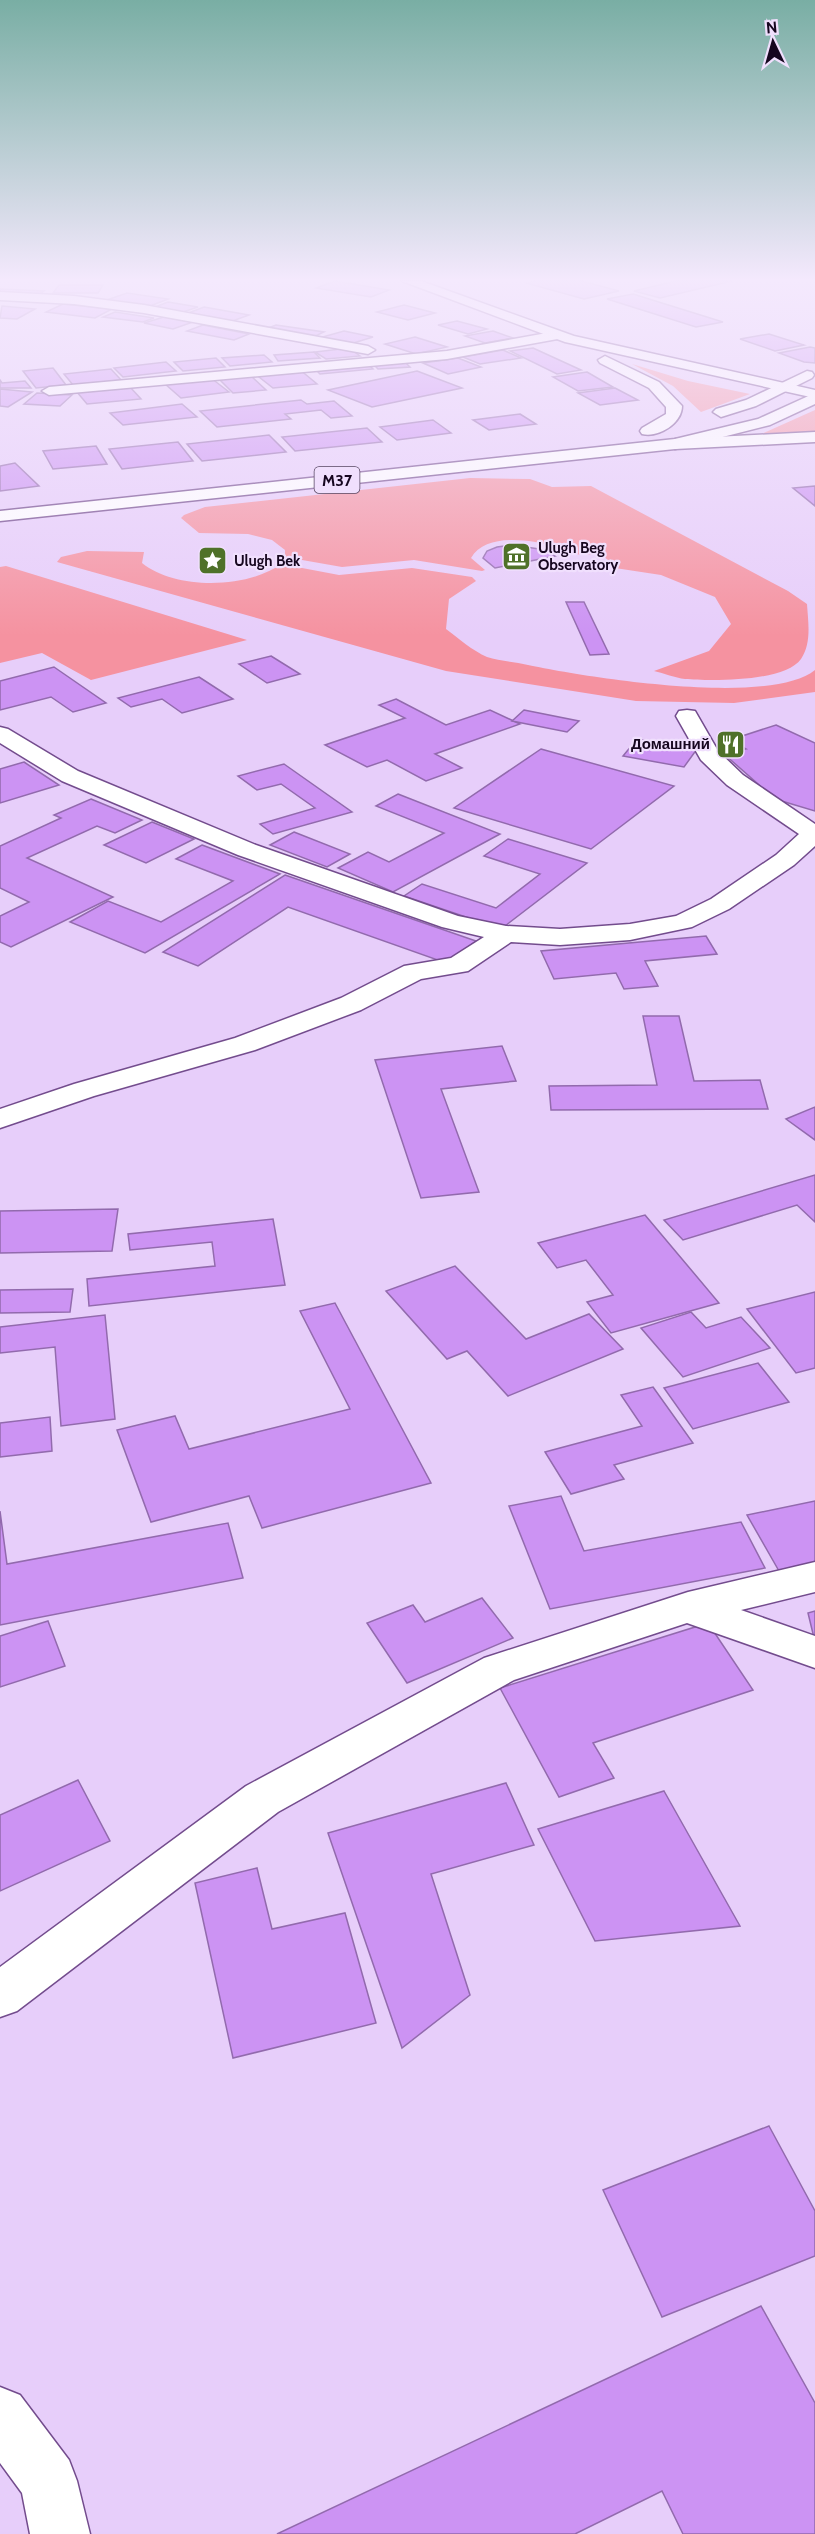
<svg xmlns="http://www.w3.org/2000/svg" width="815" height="2534" font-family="Cabin,sans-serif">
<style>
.green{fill:#f592a0}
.building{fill:#cc93f3;stroke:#926aad;stroke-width:1.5}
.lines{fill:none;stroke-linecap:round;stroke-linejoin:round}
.minor-casing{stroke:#734c8d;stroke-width:3}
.major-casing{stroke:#734c8d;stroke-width:3}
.highway-casing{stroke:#734c8d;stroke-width:3}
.minor{fill:#fff;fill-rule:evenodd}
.major{fill:#fff;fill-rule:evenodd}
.highway{fill:#fff;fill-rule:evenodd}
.labels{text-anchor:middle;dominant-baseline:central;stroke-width:4.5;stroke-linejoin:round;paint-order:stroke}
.far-poi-label{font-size:15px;font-weight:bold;fill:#16061f;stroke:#f0dffd;text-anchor:start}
.shield{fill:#f0dffd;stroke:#574762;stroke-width:1.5}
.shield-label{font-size:16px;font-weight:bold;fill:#16061f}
</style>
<rect width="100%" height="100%" fill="#e7cefa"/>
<g class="green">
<polygon points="632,364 688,381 750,394 701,412 673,386"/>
<polygon points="815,410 815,432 759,435"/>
<path d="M470,478L530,479L552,487L591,486L788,591L807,604C808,621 812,643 801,659C785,682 712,681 685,679C675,678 664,673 654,671L709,651L731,624L715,597L661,575L615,568L602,554C591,554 580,555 569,554C563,553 558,548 552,546C529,539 485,533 471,558L485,570L482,571L414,560L342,567L285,557V550L272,540L248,534L199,533L181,518L184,515L205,507Z"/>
<path d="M87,551L144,552L142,563C175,590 247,589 281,564L339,575L412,568L472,577L476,581L449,599L446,629C458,638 473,651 487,657C499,661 515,662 528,665C585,677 769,707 815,670V692L734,703L636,701L446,671L57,562L61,557Z"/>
<polygon points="6,566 247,640 91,680 42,653 0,663 0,567"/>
</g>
<g class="building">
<polygon points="335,281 389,290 371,297 316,288"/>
<polygon points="535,281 582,281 619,291 584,299 526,283"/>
<polygon points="676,281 732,281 660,298 634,291"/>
<polygon points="59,285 103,285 98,293 53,293"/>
<polygon points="0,289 44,291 35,297 0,295"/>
<polygon points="127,293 168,299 145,308 104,301"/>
<polygon points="633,294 723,322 696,327 607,299"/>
<polygon points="168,302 198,307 180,313 150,309"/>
<polygon points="63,304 112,309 95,318 46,312"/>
<polygon points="404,305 435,313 408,320 377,312"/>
<polygon points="2,306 35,309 17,319 0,318"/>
<polygon points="204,307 249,315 227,323 183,315"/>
<polygon points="115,312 154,318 143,322 103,317"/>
<polygon points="164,317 193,322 173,329 144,323"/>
<polygon points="457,321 487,329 468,334 438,325"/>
<polygon points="203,325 249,334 234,340 187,331"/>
<polygon points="276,325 324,332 311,338 263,330"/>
<polygon points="344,331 373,337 347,345 319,338"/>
<polygon points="493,331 513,338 485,343 465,336"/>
<polygon points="769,334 804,345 775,351 740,339"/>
<polygon points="415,337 447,347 416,354 385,344"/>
<polygon points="810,347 815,348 815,363 804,362 779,353"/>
<polygon points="349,348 360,356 326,359 315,352"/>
<polygon points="533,348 581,370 557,374 510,351"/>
<polygon points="503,350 521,358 480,364 463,357"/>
<polygon points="314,352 320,358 278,361 274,355"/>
<polygon points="264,355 272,362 230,366 222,358"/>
<polygon points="216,358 225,367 183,371 174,362"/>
<polygon points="458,358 481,367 448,374 423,363"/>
<polygon points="403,360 410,367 378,369 371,362"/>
<polygon points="166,362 176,371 123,377 114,368"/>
<polygon points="366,362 373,369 320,374 313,367"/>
<polygon points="53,368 66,385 36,388 23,371"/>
<polygon points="111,369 121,380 73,385 64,374"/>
<polygon points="299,369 317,384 273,388 254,373"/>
<polygon points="417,371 462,388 372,407 328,390"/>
<polygon points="587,372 613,387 578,391 553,377"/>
<polygon points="250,375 266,390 233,393 218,378"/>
<polygon points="211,378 229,392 181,398 164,383"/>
<polygon points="0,380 2,383 25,381 31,388 0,388"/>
<polygon points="130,387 141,399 87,404 77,392"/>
<polygon points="615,388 638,400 600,405 578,393"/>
<polygon points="0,389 32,392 8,407 0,406"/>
<polygon points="37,393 72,395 60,406 24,404"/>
<polygon points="301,400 307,404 334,401 352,416 331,418 321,410 285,414 291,419 217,427 200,411"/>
<polygon points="182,404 197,417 123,425 110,413"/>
<polygon points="520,414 536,424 489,430 473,420"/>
<polygon points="433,420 451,433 397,440 380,427"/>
<polygon points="367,428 382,442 295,451 282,437"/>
<polygon points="269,435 286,452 202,461 187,444"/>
<polygon points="178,442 193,461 122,469 109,449"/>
<polygon points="96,446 107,464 53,469 43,451"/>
<polygon points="15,463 39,486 0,491 0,466"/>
<polygon points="815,486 815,506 793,488"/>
<polygon points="512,545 546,550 555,556 495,568 483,558 487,551 497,547"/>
<polygon points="566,602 584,602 609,654 590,655"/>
<polygon points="271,656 300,674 267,683 239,664"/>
<polygon points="54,667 106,703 73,712 51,697 0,710 0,681"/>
<polygon points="199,677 233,699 182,713 162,699 131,707 118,698"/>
<polygon points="396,699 446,725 490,710 520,724 435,754 462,768 426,781 387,760 367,767 325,745 405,718 379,705"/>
<polygon points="524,710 579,721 567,732 512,721"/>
<polygon points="776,725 815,743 815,811 775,799 724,754 746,749 730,740"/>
<polygon points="637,739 697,749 684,767 623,756"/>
<polygon points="541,749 566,756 674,786 591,849 454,808"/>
<polygon points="24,762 59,785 0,803 0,769"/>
<polygon points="284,764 352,812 273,834 260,824 315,808 281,784 257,790 238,776"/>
<polygon points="398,794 500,834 393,892 338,868 368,852 389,862 444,833 376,806"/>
<polygon points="91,799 142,820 115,833 97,826 27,858 113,897 11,947 0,942 0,916 29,902 0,888 0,846 61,818 54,815"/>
<polygon points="152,822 194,839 146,863 104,845"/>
<polygon points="294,832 350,854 327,867 270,845"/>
<polygon points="508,839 587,863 501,929 404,896 422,884 496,908 540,874 484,856"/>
<polygon points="202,845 280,874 145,953 70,922 108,901 161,922 233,881 176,859"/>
<polygon points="285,875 476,941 446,963 288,907 198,966 163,952"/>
<polygon points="706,936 717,954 645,961 658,986 624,989 616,973 554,979 541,951"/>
<polygon points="643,1016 679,1016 694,1081 760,1080 768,1109 551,1110 549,1086 657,1085"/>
<polygon points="502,1046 516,1081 441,1089 479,1192 421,1198 375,1060"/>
<polygon points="815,1107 815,1140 786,1119"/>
<polygon points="815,1175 815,1222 797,1205 683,1240 664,1220"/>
<polygon points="118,1209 112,1251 0,1253 0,1211"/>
<polygon points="645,1215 719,1303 611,1333 587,1302 613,1295 586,1260 557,1268 538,1243"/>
<polygon points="273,1219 285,1285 89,1306 87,1279 215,1266 212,1242 130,1250 128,1234"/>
<polygon points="455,1266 526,1339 589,1314 623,1349 508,1396 467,1351 447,1359 386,1291"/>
<polygon points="73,1289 70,1312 0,1313 0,1290"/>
<polygon points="815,1292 815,1368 796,1373 747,1309"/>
<polygon points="335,1303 431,1483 262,1528 249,1496 151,1522 117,1430 175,1416 189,1449 350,1409 300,1311"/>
<polygon points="691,1312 706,1328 741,1317 770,1348 683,1377 641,1328"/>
<polygon points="105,1315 115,1419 61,1426 55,1347 0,1353 0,1327"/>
<polygon points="758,1363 789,1402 693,1429 664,1388"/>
<polygon points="653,1387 693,1443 614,1465 624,1479 571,1494 545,1452 642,1426 621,1395"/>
<polygon points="50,1417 52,1451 0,1457 0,1423"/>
<polygon points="561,1496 584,1551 741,1522 765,1568 550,1609 509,1506"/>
<polygon points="815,1501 815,1563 779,1571 747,1515"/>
<polygon points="0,1511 7,1564 228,1523 243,1578 0,1625"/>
<polygon points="482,1598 513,1638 407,1683 367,1623 413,1605 425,1622"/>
<polygon points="815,1611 815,1642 808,1613"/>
<polygon points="48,1621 65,1666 0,1687 0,1636"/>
<polygon points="708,1623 753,1690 593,1743 614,1778 559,1797 500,1688"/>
<polygon points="78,1780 110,1841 0,1891 0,1815"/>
<polygon points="506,1783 534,1845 431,1874 470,1995 402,2048 328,1833"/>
<polygon points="664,1791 740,1926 595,1941 538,1829"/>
<polygon points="257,1868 272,1929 345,1913 376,2023 233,2058 195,1883"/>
<polygon points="769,2126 815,2211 815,2256 662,2317 603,2190"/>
<polygon points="761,2306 815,2403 815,2534 683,2534 662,2491 575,2534 277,2534"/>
</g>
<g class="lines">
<defs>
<g id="minor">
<polygon points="0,292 74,296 144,305 368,346 375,350 368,354 144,313 74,304 0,300"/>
<polygon points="558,331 565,335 563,338 447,359 49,395 42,391 49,387 447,351"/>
<polygon points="687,710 695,711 718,751 743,775 815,824 815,846 794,865 729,909 692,927 630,940 560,945 511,942 468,971 421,979 361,1010 255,1050 94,1096 0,1128 0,1109 74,1084 235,1038 341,998 404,966 451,958 484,937 442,927 238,855 62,781 0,743 0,727 8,729 78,771 256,845 458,916 506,926 560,929 630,924 676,916 711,899 776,855 799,834 727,785 701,760 676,716 679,711"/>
<polygon points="815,1562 815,1592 741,1610 815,1636 815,1668 687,1623 514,1680 278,1812 17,2011 0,2017 0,1967 246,1786 484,1658 688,1592"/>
<polygon points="0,2387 20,2395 69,2460 77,2481 90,2534 30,2534 22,2493 0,2463"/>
</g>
<g id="major">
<polygon points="807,371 812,372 814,375 812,378 756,406 721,417 713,412 716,409 746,400"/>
<polygon points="815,393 815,404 770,425 675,449 0,521 0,511 675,439 758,419"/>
</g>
<g id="highway">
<polygon points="402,281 421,281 574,336 815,390 815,398 565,342"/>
<path d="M605,356L659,382L682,406C682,423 659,438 642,434L640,431L642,428L666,414V407L649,388L600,363L598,360Z"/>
<polygon points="815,432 815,442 675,449 667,444 675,439"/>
</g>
</defs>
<use href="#minor" class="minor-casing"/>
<use href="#major" class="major-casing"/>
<use href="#highway" class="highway-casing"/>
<use href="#minor" class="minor"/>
<use href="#major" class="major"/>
<use href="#highway" class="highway"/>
</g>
<linearGradient id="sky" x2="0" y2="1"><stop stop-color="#79aea4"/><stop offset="0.44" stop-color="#f4e9fd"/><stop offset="1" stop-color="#f4e9fd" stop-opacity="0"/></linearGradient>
<rect width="815" height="636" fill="url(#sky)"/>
<defs>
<symbol id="museum-square" viewBox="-11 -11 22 22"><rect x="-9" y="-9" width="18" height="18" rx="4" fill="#4f7129" stroke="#f0dffd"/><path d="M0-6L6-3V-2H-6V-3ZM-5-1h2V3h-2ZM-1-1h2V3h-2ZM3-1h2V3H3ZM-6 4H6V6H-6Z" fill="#fff"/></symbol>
<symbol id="sight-square" viewBox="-11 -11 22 22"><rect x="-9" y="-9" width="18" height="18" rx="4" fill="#4f7129" stroke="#f0dffd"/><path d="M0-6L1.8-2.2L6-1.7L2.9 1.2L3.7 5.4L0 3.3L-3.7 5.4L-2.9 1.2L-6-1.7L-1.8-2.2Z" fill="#fff"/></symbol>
<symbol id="restaurant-square" viewBox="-11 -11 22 22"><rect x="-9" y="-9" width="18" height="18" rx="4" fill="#4f7129" stroke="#f0dffd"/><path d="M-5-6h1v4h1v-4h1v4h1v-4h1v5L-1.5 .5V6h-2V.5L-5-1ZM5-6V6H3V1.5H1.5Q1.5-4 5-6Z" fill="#fff"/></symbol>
</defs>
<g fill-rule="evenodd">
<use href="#museum-square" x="500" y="540" width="33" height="33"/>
<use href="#sight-square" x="196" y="544" width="33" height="33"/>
<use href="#restaurant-square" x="714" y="728" width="33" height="33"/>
</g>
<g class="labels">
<g class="far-poi-label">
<text x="538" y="548">Ulugh Beg<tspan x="538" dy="17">Observatory</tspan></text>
<text x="234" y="561">Ulugh Bek</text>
<text x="710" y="744" text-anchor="end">Домашний</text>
</g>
<rect class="shield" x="314.5" y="467" width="45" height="26" rx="4.5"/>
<g class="shield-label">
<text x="337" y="480">M37</text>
</g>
</g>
<g transform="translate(773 42) rotate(355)" stroke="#f0dffd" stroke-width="4.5" paint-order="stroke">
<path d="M0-4.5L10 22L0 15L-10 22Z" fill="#16061f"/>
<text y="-9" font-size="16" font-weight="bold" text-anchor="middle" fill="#16061f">N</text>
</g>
</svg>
